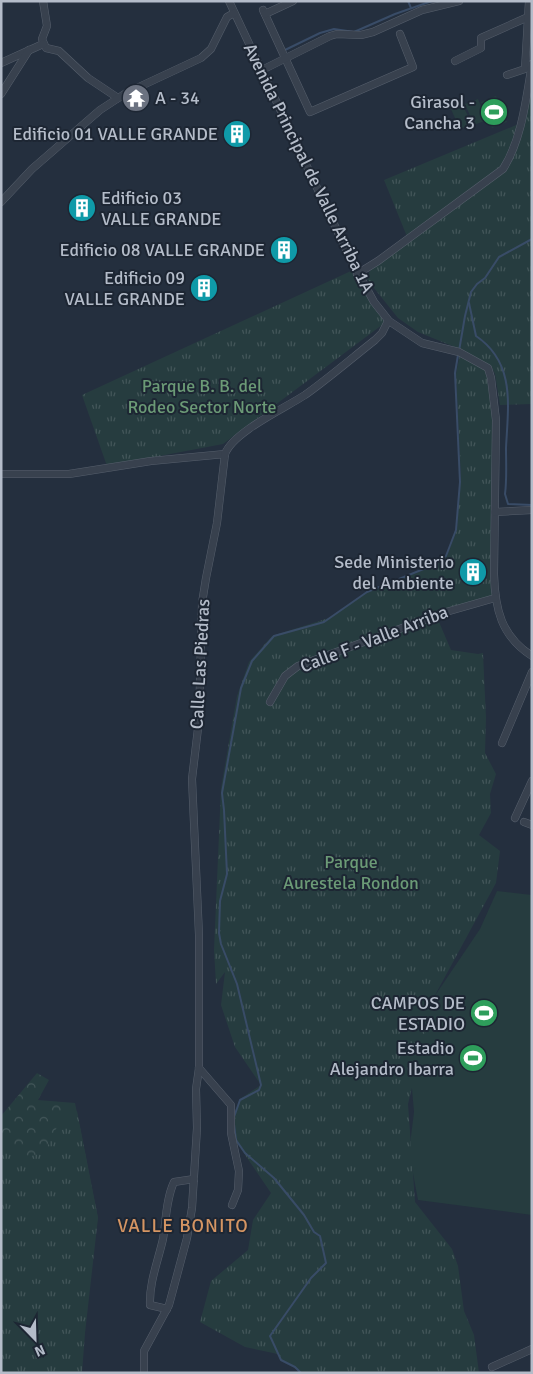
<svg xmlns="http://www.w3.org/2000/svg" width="533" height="1374" font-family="Signika,sans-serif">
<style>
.green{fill:#263c3f}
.forest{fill:url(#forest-crowns)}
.park{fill:url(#park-tufts)}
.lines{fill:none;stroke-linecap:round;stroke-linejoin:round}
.stream{stroke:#394c67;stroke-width:2}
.street-casing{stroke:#565f6c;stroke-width:8}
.street{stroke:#38414e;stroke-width:7}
.labels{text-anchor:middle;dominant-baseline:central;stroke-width:4;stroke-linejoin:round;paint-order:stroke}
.poi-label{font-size:18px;fill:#b4bcc9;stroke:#1d2633;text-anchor:end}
.street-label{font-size:18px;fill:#b4bcc9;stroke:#1d2633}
.park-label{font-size:18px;fill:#6b9a76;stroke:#1d2633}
.neighbourhood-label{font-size:19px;letter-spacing:1px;fill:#d59563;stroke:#1d2633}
</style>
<defs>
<pattern id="forest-crowns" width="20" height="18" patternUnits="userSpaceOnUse" patternTransform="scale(1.25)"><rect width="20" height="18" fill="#263c3f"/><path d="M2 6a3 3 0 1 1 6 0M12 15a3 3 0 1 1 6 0" fill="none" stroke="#435659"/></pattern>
<pattern id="park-tufts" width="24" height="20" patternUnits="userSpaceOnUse" patternTransform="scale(1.25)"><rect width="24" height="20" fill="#263c3f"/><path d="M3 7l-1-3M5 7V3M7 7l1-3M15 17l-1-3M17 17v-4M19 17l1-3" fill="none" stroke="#435659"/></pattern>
</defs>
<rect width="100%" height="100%" fill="#242f3e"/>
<g class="green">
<polygon points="496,96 507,122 492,128 481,102"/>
<polygon points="478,99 487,120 474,125 465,104"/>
<polygon points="460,100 472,124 460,129 449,105"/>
<polygon points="497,891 532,895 532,1215 418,1200 409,1152 414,1112 411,1078 434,997 480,929"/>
</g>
<polygon class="forest" points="37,1073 49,1080 38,1100 75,1103 98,1218 97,1223 1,1314 1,1116"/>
<g class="park">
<polygon points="532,55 532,404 500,405 495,374 491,366 462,350 418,332 398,318 366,278 374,264 408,239 384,180 521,123"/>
<polygon points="351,271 386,322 223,444 107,466 82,395"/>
<path d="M460,354L487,369L493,400L492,596L436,615L451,650L478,654L483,653L486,718L485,753L496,774L490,794L491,813L479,835L500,851L496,883L434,997L408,1104L415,1202L452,1249L458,1266L464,1311L474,1335L479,1373H301C293,1365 282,1363 278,1354L245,1347L200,1322L211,1281L248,1250L253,1220L271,1193L235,1140L232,1119L240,1099L261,1085L235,1047L221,1005L225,972L216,984L214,950L221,788L237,696L249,662L272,636L332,617L367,592L432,567L447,556L457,530L459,491L461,481L456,374Z"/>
<polygon points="77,1111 98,1218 85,1333 82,1373 1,1373 1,1129 14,1160 44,1153 61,1119"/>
</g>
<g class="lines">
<g class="stream">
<polyline points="408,1 411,8"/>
<polyline points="285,50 320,33 334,29 354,32 395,14 432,1"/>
<path d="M469,303L476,336C516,363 508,406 506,448C506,463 507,479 505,494L508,504L532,505"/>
<polyline points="459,351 465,316 471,292 477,284 485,278 499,257 532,239"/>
<polyline points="234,1117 240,1100 259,1090 261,1085 237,984 221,944 219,933 220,901 227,874 224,810 222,793 241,688 252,661 274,636 324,622 367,592 431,566 446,556 456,530 460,482 455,373 458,355"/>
<polyline points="234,1124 236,1140 245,1153 274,1178 304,1215 314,1232 320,1236 326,1263 311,1278 270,1336 281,1360 295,1367 301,1373"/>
</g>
<defs>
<g id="street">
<polyline points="43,1 47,26 42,39 46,48 59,51 88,78 118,98"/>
<path d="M229,1L351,260L374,302L389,321L422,343L459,352L488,368L491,378L496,420L494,574C495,609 501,636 532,656"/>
<polyline points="263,10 310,112 413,67 400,34"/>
<polyline points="265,14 293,1"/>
<polyline points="455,61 481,48 481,38 528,17"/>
<polyline points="1,63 43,44"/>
<polyline points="262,70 330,36 337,34 361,35 373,32 422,10 459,1"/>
<polyline points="507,75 525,69 529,1"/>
<polyline points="1,94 29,50"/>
<polyline points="1,202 32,169 100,110 126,93 201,58 211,49 227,17 234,13"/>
<path d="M357,274L378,261L503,169C522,139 526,99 532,64"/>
<polyline points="1,474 69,474 151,461 225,454"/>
<polyline points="495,512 532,510"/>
<polyline points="270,702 285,676 298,666 446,612 495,598"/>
<polyline points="502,743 532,672"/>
<polyline points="515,818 532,781"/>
<polyline points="524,822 532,825"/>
<polyline points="199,1068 231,1105 231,1133 239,1171 238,1190 232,1205"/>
<path d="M167,1309L150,1305C149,1283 158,1261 163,1239C166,1221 166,1199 174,1182L194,1179"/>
<polyline points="492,1367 532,1349"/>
<path d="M144,1373V1351L169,1305L187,1238L192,1208L197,1128L196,1089L199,1068V935L192,779L199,720L202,603L206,578L217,523L225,454C233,432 285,408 305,395C329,378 352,358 375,340L382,333L388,321"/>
</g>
</defs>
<use href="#street" class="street-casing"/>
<use href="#street" class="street"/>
</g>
<defs>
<symbol id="temple-disc" viewBox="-11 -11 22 22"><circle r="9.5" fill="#6b7280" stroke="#1d2633"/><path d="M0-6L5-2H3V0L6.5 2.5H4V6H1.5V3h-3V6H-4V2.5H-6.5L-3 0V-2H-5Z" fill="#fff"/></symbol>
<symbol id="stadium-disc" viewBox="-11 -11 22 22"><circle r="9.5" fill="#2e9e5b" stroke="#1d2633"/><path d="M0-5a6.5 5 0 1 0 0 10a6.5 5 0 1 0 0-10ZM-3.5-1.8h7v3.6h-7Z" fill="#fff"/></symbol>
<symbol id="building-disc" viewBox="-11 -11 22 22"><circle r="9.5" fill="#0f9aa8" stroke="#1d2633"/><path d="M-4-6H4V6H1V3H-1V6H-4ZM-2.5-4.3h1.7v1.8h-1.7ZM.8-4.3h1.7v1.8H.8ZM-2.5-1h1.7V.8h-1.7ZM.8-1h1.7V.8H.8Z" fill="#fff"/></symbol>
</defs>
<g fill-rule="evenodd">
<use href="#temple-disc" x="120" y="82" width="32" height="32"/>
<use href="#stadium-disc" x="478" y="96" width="32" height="32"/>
<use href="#building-disc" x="221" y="118" width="32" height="32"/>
<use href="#building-disc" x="66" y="192" width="32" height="32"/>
<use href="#building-disc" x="268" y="234" width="32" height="32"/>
<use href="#building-disc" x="188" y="272" width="32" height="32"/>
<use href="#building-disc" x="457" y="556" width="32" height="32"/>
<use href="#stadium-disc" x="468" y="997" width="32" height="32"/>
<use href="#stadium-disc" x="457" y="1042" width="32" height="32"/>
</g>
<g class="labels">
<g class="poi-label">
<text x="155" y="98" text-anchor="start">A - 34</text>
<text x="475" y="102">Girasol -<tspan x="475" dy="21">Cancha 3</tspan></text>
<text x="218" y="134">Edificio 01 VALLE GRANDE</text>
<text x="101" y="198" text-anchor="start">Edificio 03<tspan x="101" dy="21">VALLE GRANDE</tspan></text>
<text x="265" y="250">Edificio 08 VALLE GRANDE</text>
<text x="185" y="278">Edificio 09<tspan x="185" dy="21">VALLE GRANDE</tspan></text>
<text x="454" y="562">Sede Ministerio<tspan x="454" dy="21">del Ambiente</tspan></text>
<text x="465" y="1003">CAMPOS DE<tspan x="465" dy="21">ESTADIO</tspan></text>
<text x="454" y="1048">Estadio<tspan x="454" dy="21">Alejandro Ibarra</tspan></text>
</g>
<g class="street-label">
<text transform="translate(309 168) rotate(64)">Avenida Principal de Valle Arriba 1A</text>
<text transform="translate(374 639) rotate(-21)">Calle F - Valle Arriba</text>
<text transform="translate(200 664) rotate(-87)">Calle Las Piedras</text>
</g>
<g class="park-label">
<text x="202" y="386">Parque B. B. del<tspan x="202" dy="21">Rodeo Sector Norte</tspan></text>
<text x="351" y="862">Parque<tspan x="351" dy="21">Aurestela Rondon</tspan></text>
</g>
<g class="neighbourhood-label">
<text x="183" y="1226">VALLE BONITO</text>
</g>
</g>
<rect width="533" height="1374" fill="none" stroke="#b4bcc9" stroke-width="5"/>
<g transform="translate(35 1339) rotate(157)" stroke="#1d2633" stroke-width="4" paint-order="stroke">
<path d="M0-4L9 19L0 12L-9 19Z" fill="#b4bcc9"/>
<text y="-8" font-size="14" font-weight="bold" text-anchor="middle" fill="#b4bcc9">N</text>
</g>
</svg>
